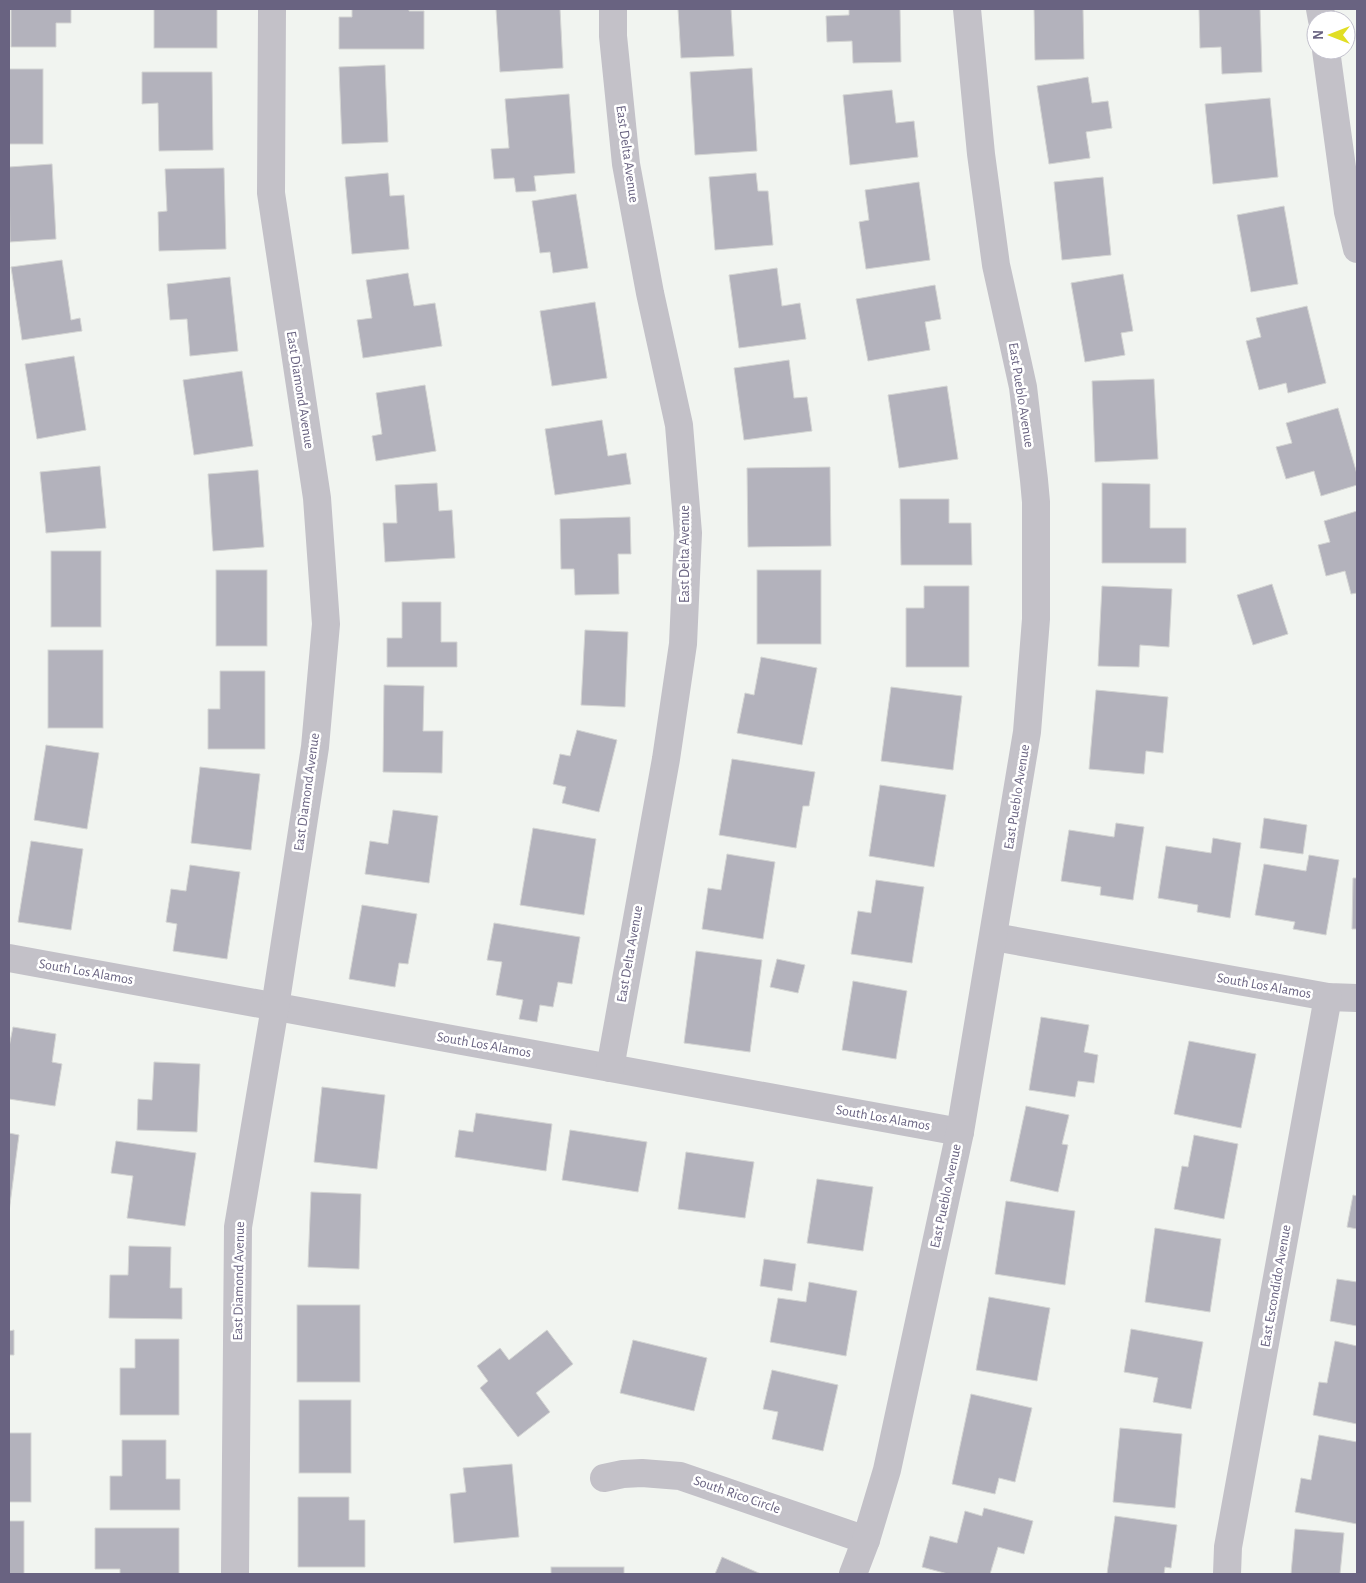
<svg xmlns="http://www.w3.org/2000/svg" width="1366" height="1583" font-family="'Alegreya Sans',sans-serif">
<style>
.building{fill:#b3b2bc;stroke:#d4d5d3}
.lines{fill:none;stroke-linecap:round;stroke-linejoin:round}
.minor{stroke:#c3c1c8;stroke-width:28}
.tertiary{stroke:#c3c1c8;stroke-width:28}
.labels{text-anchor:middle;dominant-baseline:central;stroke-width:5;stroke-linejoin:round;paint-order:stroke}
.street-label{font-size:14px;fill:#696381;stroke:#fff}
</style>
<rect width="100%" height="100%" fill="#f1f4f0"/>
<g class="building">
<polygon points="11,9 71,9 71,23 56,23 56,47 11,47"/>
<rect x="154" y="9" width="63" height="39"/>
<polygon points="352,9 409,9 409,11 424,11 424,49 339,49 339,17 352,17"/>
<polygon points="496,9 560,9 563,68 500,72"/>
<polygon points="678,9 731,9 734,56 681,58"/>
<polygon points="849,9 900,9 901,62 853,63 852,41 827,42 826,16 849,15"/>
<polygon points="1034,9 1083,9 1084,59 1035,60"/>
<polygon points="1199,9 1260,9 1262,72 1222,74 1221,47 1200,48"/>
<polygon points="385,65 388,142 342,144 339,67"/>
<polygon points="752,68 757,151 695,155 690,72"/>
<rect x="9" y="69" width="34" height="75"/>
<polygon points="142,72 212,72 213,150 159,151 158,103 142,104"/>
<polygon points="1088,77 1092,103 1108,101 1112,128 1086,132 1090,158 1049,164 1037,86"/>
<polygon points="892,90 896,123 914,121 918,157 850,165 843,95"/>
<polygon points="569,94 575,173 534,176 536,191 516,192 514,178 494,179 491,149 509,148 505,99"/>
<polygon points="1270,98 1278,177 1213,184 1205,104"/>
<polygon points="52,164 56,239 10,242 9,167"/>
<polygon points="224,168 226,249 159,251 158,212 167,211 165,169"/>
<polygon points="388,173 390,196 404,195 409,249 352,254 345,177"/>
<polygon points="756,173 758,191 768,191 773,245 715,250 709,177"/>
<polygon points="1103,177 1111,255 1062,260 1054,182"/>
<polygon points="919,182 930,260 866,269 859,222 869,220 865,190"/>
<polygon points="576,194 588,268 553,273 550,252 540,253 532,201"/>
<polygon points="1284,206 1298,284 1251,292 1237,215"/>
<polygon points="62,260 71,320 80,318 82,331 22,340 11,267"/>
<polygon points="777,268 782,306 800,303 806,339 739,348 729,275"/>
<polygon points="408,273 414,306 435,303 442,346 363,358 357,320 372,318 366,280"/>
<polygon points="1123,274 1133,331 1121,333 1125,355 1085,362 1071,283"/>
<polygon points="230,277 238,351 190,356 187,319 170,320 167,284"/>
<polygon points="935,285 941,319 925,322 930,350 868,361 856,299"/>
<polygon points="595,302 607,378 552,386 540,311"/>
<polygon points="1307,306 1326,383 1288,393 1286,383 1259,390 1246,341 1261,337 1256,318"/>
<polygon points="74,356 86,430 37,439 25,364"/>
<polygon points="789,360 794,398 807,397 812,431 744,440 734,368"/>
<polygon points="242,371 253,446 194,455 183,380"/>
<polygon points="1154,379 1158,459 1095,462 1092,381"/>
<polygon points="425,385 436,451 376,461 372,436 382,434 376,393"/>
<polygon points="947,386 958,459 899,468 888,395"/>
<polygon points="1338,408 1357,474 1357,485 1321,496 1314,471 1286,479 1276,447 1292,443 1286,423"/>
<polygon points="602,420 608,456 626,453 631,484 555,495 545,429"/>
<polygon points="100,466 106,528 46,533 40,472"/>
<polygon points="830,467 831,546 748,547 747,468"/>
<polygon points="258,470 264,547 213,551 208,474"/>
<polygon points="437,483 439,511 452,510 455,558 385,562 383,523 397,523 395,485"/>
<polygon points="1102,483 1150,484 1150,528 1186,528 1186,563 1102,563"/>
<polygon points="900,499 949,499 949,523 971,523 972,565 901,565"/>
<polygon points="1357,511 1357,593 1351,594 1345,571 1326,576 1318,545 1330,542 1324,521"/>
<polygon points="630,517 631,554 618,554 619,594 575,595 574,569 561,569 560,519"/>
<rect x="51" y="551" width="50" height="76"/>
<rect x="216" y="570" width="51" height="76"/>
<rect x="757" y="570" width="64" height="74"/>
<polygon points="1272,584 1288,634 1253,645 1237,595"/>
<polygon points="924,586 969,586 969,667 906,667 906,608 924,608"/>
<polygon points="1102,586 1172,589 1169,647 1140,645 1139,667 1098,666"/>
<polygon points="402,602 441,602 441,642 457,642 457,667 387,667 387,638 402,638"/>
<polygon points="585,630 628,632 625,707 581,705"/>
<rect x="48" y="650" width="55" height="78"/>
<polygon points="761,657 817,668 802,745 737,733 745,693 754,695"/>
<polygon points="220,671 265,671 265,749 208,749 208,709 220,709"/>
<polygon points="384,685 424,686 423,731 443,731 442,773 383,772"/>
<polygon points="891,687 962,696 953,770 881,761"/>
<polygon points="1096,690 1168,697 1163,753 1146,751 1144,774 1089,769"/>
<polygon points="577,730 617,740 599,812 562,803 566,787 553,784 560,754 570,756"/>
<polygon points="46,745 99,753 87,829 34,820"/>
<polygon points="732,759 815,772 809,806 803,806 796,848 719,835"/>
<polygon points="200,767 260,774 251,850 191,843"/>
<polygon points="880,785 946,795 934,867 869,856"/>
<polygon points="393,810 438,816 429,883 365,874 370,841 388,844"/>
<polygon points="1264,818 1307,825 1303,854 1260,848"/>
<polygon points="1116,823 1144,827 1133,900 1100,895 1101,887 1061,881 1069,830 1114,837"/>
<polygon points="533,828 596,839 584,915 520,905"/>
<polygon points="1213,838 1241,843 1230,918 1197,912 1198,905 1158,898 1166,846 1211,853"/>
<polygon points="31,841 83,849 71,930 18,922"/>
<polygon points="727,854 775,862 763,939 702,929 708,888 721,890"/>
<polygon points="1309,855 1339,860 1326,935 1293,929 1295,922 1255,915 1264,864 1306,871"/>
<polygon points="190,865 240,872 227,959 173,951 177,924 166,922 171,889 186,891"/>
<polygon points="1353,878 1357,878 1357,929 1352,929"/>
<polygon points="876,880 924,887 912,963 851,954 858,911 871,913"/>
<polygon points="362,905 417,914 408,964 399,963 395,987 349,979"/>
<polygon points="494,923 580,937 572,984 558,982 553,1007 540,1005 537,1022 519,1019 523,1000 496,995 502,962 487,960"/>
<polygon points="696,951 762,960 750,1052 684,1043"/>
<polygon points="777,959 805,965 798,993 770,987"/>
<polygon points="853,981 907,991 896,1059 842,1050"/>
<polygon points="1041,1017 1089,1025 1084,1052 1098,1055 1094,1083 1078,1081 1075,1097 1029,1090"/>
<polygon points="13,1027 56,1034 52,1062 62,1064 55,1106 9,1099 9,1047"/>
<polygon points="1189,1041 1256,1054 1241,1128 1174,1114"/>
<polygon points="154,1062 200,1064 197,1132 137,1130 138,1099 152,1100"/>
<polygon points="322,1087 385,1095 377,1169 314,1162"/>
<polygon points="1026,1106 1069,1115 1062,1144 1068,1145 1058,1192 1010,1181"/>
<polygon points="476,1113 552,1124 546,1171 455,1157 459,1130 473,1132"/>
<polygon points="570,1130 647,1142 638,1192 562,1180"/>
<polygon points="9,1133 19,1135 9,1212"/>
<polygon points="1194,1135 1238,1144 1224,1219 1174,1209 1182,1166 1188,1167"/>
<polygon points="116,1141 196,1153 185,1226 127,1218 133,1176 111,1173"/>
<polygon points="686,1152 754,1162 745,1218 678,1209"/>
<polygon points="817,1179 873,1187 863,1251 807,1243"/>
<polygon points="311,1192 361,1194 359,1269 308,1267"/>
<polygon points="1353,1195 1357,1196 1357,1229 1347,1227"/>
<polygon points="1006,1201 1075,1211 1065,1285 995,1274"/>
<polygon points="1155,1228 1221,1239 1210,1312 1145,1302"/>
<polygon points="129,1246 171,1247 170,1288 182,1288 182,1319 109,1318 110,1275 128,1275"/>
<polygon points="764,1259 796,1264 792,1291 760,1286"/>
<polygon points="1337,1279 1357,1282 1357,1326 1330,1321"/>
<polygon points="809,1282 857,1291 846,1356 770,1342 778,1298 806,1302"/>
<polygon points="989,1297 1050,1308 1037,1381 976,1370"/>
<rect x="297" y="1305" width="63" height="77"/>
<polygon points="1131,1329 1203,1342 1191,1409 1153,1402 1158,1378 1124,1372"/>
<polygon points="14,1330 14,1355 9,1355 9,1331"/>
<polygon points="547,1330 573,1364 536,1393 550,1412 518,1437 480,1388 488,1381 477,1366 500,1348 509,1360"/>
<polygon points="135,1339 179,1339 179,1415 120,1415 120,1368 135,1368"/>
<polygon points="633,1340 707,1358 694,1411 620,1393"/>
<polygon points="1335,1341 1357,1346 1357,1424 1313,1415 1319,1382 1327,1383"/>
<polygon points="772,1370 838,1385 823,1451 772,1439 778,1412 763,1409"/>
<polygon points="971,1394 1032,1408 1015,1482 999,1478 995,1494 952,1484"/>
<rect x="299" y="1400" width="52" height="73"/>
<polygon points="1120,1428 1182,1434 1175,1508 1113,1502"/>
<rect x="9" y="1433" width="22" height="69"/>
<polygon points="1319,1435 1357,1442 1357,1524 1295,1512 1301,1478 1311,1480"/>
<polygon points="122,1440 166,1440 166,1479 180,1479 180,1510 110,1510 110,1476 122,1476"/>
<polygon points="512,1464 519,1537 454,1543 450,1494 466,1492 463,1468"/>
<polygon points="298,1497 349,1497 349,1520 365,1520 365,1567 298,1567"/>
<polygon points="984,1508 1033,1521 1024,1554 998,1547 990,1574 948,1574 922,1567 930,1536 957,1543 965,1511 982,1516"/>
<polygon points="1115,1516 1177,1525 1171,1568 1165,1567 1164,1574 1107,1574"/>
<rect x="9" y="1521" width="15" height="53"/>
<polygon points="95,1528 179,1528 179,1574 120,1574 120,1569 95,1569"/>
<polygon points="1295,1529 1344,1533 1340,1574 1291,1574"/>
<polygon points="722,1557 761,1574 715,1574"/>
<rect x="551" y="1567" width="73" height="7"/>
</g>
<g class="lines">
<g class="minor">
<polyline points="1320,9 1322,20"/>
<polyline points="1326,50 1348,212 1357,249"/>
<polyline points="994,937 1328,997 1357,998"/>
<polyline points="9,958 960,1132"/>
<polyline points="610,1068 666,759 683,644 688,533 679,425 650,293 626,164 613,36 613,9"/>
<polyline points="604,1478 623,1474 642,1473 680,1476 866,1540"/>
<polyline points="235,1574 238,1227 275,1007 315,747 326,624 317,498 271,193 272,9"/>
<polyline points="1227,1574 1228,1547 1328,997"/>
</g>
<polyline class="tertiary" points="853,1574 866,1540 887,1470 960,1132 1027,732 1036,619 1036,502 1034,480 1023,387 996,265 981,154 967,9"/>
</g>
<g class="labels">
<g class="street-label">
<text transform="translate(627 154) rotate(82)">East Delta Avenue</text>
<text transform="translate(300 390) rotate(81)">East Diamond Avenue</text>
<text transform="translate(1021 395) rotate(81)">East Pueblo Avenue</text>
<text transform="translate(685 554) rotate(-90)">East Delta Avenue</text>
<text transform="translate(307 792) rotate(-82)">East Diamond Avenue</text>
<text transform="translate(1017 797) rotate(-81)">East Pueblo Avenue</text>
<text transform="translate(630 954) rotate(-80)">East Delta Avenue</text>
<text transform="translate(86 972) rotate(10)">South Los Alamos</text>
<text transform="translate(1264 986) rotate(10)">South Los Alamos</text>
<text transform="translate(484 1045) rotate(10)">South Los Alamos</text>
<text transform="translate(883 1118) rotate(10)">South Los Alamos</text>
<text transform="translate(946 1196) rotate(-78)">East Pueblo Avenue</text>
<text transform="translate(239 1281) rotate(-89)">East Diamond Avenue</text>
<text transform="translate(1276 1286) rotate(-80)">East Escondido Avenue</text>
<text transform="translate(737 1495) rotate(19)">South Rico Circle</text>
</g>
</g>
<rect width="1366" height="1583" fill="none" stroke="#696381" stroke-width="20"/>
<g transform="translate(1331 35) rotate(270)"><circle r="24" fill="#ffffff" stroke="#c3c1cd"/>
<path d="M0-4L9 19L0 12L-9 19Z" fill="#e1de24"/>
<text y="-8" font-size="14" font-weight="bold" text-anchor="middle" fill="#696381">N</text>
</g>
</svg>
